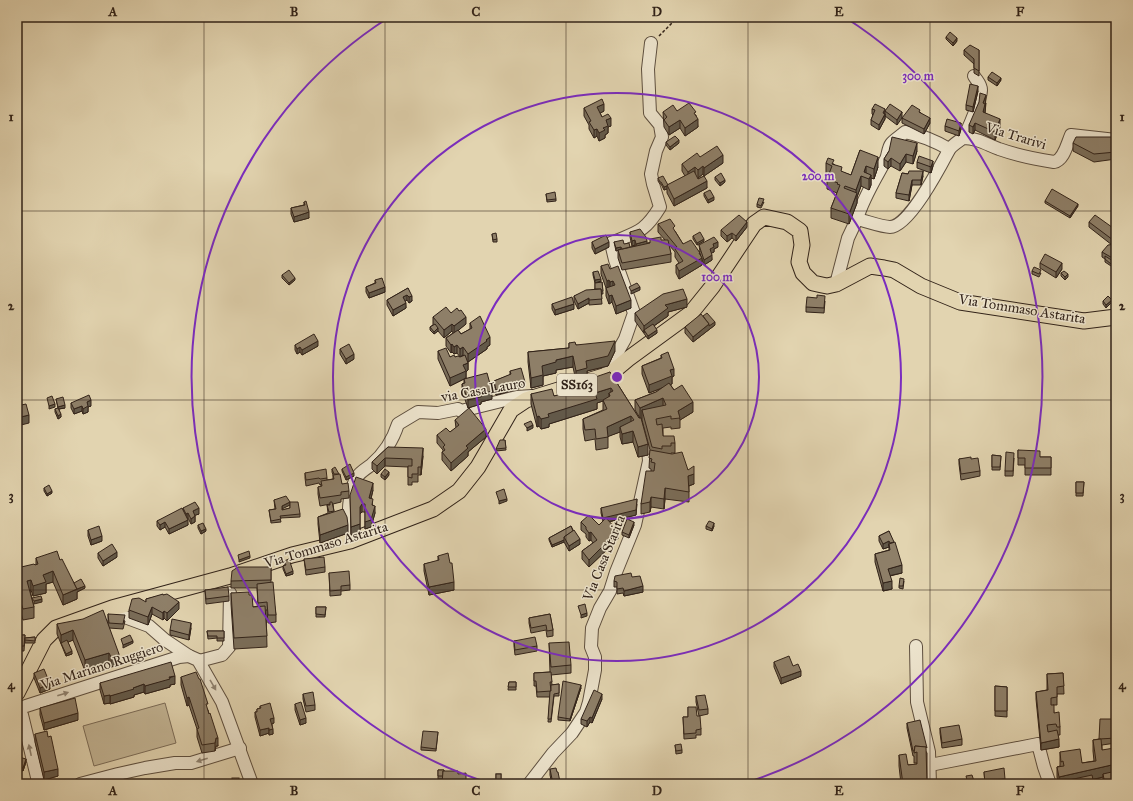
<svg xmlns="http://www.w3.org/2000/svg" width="1133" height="801" viewBox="0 0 1133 801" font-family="'IM FELL Great Primer',serif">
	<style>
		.green { fill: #c4b696; stroke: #7b6c58 }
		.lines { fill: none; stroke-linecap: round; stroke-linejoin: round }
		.minor-casing { stroke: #5e4f3f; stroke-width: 14 }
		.major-casing { stroke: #322319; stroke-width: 17 }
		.path { stroke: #322319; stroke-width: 1.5; stroke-dasharray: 3 2; stroke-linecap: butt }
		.minor { stroke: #ece3cc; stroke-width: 12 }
		.major { stroke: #e2d4b0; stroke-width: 15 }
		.wall { fill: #7a6d59; stroke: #322319; fill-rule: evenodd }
		.shaded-wall { fill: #635949; stroke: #322319 }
		.building { fill: #8e7f68; stroke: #322319 }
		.oneway { fill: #8f8372 }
		.grid { fill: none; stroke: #322319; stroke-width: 1; stroke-opacity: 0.55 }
		.ring { fill: none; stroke: #7b2cbf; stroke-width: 2 }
		.labels { text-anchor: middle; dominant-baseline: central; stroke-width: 3; stroke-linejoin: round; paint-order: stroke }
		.shield { fill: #ece3cc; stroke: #6a5d4f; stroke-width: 1 }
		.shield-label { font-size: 13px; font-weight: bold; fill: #322319 }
		.street-label { font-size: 14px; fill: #322319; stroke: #ece3cc }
		.centre { fill: #7b2cbf; stroke: #ece3cc; stroke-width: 2 }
		.ring-label { font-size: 12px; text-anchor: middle; font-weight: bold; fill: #7b2cbf; stroke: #ece3cc; stroke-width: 3; stroke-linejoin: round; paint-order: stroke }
		.neatline { fill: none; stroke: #322319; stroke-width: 1.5 }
		.grid-label { font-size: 13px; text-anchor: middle; font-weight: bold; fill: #322319 }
	</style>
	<rect width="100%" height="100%" fill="#e2d4b0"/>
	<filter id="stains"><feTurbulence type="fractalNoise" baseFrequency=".005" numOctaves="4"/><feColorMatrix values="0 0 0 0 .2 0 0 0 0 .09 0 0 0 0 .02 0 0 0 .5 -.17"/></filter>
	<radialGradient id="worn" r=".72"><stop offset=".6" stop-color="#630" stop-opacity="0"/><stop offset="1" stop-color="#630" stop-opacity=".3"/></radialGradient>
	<polygon class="green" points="165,703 176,743 94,766 83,726"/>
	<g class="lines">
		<defs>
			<g id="minor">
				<path d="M963 138C968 131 981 99 981 90 981 84 977 81 974 76"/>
				<path d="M857 219C863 198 876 178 886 159 888 155 888 148 891 144 894 140 901 136 905 132 921 135 935 141 949 149"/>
				<path d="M836 284 848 238 857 219C866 221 882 227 890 227 909 227 941 165 949 150 951 146 959 141 963 138 977 138 986 144 999 149 1016 155 1035 159 1054 162 1064 160 1067 144 1071 135L1116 140"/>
				<path d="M610 374 608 366 616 355 625 339 634 313 615 260 611 243C637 232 644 233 660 207L653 184 651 174 656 151 662 137 660 125 650 113 648 69 651 43"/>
				<path d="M350 541C349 520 346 496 357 477 360 472 367 468 371 465 385 453 393 440 398 424L418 412 438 413 458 409 461 411 517 397 532 396"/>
				<polyline points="110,615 122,616 149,626 165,640 189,656 198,660 222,702 252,784"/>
				<polyline points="916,646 917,702 929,752 930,784"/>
				<polyline points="199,661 222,655 229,647 230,593"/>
				<polyline points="26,706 179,657 189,656"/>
				<polyline points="22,715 37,777 40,784"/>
				<polyline points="930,765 1038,744 1044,767 1050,784"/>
				<polyline points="80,784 118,774 145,768 175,763 191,763 240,748"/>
				<polyline points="529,784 553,753 572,733 586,712 589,702 595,670 595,657 591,647 592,628 600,608 610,591 616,572 635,525 649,461 648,449 645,436"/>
				<polyline points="1080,784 1116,776"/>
			</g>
			<polyline id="major" points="17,693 44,640 56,628 112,608 230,576 292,555 350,541 433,509 459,491 478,467 511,410 526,400 610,374 628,359 691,313 712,287 754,224 764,217 787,222 800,231 802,245 799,262 803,273 813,283 822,285 827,286 836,284 870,266 884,268 894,270 921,286 960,302 1084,321 1116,317"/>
		</defs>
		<use href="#minor" class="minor-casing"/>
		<use href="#major" class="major-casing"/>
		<polyline class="path" points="659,36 678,17"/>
		<use href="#minor" class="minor"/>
		<use href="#major" class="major"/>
	</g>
	<g class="wall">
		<polygon points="946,37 957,41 953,46 946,39"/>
		<polygon points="964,50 979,50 979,76 974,73 974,64 964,55"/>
		<polygon points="988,77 1001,80 997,86 988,80"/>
		<polygon points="978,91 973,112 966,110 966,105"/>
		<polygon points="986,103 985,113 1000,127 995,140 975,130 973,134 969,132 969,125"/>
		<polygon points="584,108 604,111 600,113 602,117 611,126 608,127 608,133 605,135 605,138 599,141 597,136 594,138 589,129 589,125 584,116"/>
		<polygon points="872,109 885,109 885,119 879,130 871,125 871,120 873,115 872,114"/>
		<polygon points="677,111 696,115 698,127 685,136 680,128 669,135 664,127 663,112"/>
		<polygon points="885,111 902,112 897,125 885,116"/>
		<polygon points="920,112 930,123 924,134 902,123 902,118"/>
		<polygon points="945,126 961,129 959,136 945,131"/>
		<polygon points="1116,137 1116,159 1094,162 1073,151 1073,143"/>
		<polygon points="666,142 679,143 670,150 666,145"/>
		<polygon points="860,150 878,167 874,179 871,178 871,185 869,190 861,186 857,197 857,203 849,224 831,218 831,208 837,193 827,189 827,179 829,175 826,174 826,163 834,164 842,172 851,175"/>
		<polygon points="889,151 917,151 913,164 906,162 900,171 891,166 888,169 884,166 884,159"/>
		<path d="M700 157 723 163 704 176 707 188 674 206 667 193V189L664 190 661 184H660L658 181V178L668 185 685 176 682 171V164ZM703 174 704 176 698 179V178Z"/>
		<polygon points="917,162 933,166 931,173 917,168"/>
		<polygon points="902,173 923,176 921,185 912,185 909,201 896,198 896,193"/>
		<polygon points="715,177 725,182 720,186 715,180"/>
		<polygon points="704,193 714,200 708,203 704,196"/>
		<polygon points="546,194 556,199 556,201 547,202"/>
		<polygon points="1045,201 1078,206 1070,218 1045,203"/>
		<polygon points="304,202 309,218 294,222 291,214 291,208 304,205"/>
		<polygon points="764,202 761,208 757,207 757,204"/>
		<polygon points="1089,222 1116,230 1116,265 1113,263 1111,266 1105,262 1105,259 1102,257 1102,252 1112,245 1089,227"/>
		<polygon points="658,224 675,231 683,244 700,252 699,245 718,247 714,249 714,252 711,253 712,260 704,265 700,254 702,265 679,279 676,273 676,265 679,263 675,257 675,252 669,245 671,254 671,262 622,270 618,258 618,250 616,251 614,242 624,244 630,247 635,246 635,245 632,246 630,237 630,232 647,243 665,240 658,232"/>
		<polygon points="747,227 736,241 732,238 727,242 721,236 721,230"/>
		<polygon points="492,234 497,239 497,242 493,242"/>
		<polygon points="693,236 704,241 697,245 693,239"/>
		<polygon points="592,242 609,247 595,254 592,248"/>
		<polygon points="1040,263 1062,269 1056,278 1040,268"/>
		<polygon points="601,266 610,269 631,308 616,314 612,302 609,304 606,296 606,288 601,274"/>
		<polygon points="1032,271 1041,273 1039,277 1032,274"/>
		<polygon points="593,272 601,281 597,283 602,282 603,294 601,294 602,304 589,305 589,303 578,309 574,301 574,296 595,289 595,283 593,275"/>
		<polygon points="1061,273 1068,277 1065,280 1061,276"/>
		<polygon points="282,275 295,280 289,285 282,278"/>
		<polygon points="375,280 385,292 369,298 366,292 366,287 375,283"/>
		<polygon points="408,288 412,301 409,303 407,300 405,301 406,308 393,316 387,305 387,300"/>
		<polygon points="825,301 824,313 806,312 806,307"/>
		<polygon points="1103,301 1112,302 1106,308 1103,304"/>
		<polygon points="552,304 574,309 555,315 552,309"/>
		<polygon points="687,307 668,312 668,316 654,326 657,333 648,339 635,321 635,313"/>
		<polygon points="451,313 466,324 458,330 461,334 470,329 470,323 490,345 487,347 487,349 468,362 468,370 466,372 466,378 492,399 481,402 481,404 468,408 462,391 462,384 464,383 464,379 450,386 438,359 438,351 450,357 460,357 464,356 463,355 460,357 457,353 454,354 452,352 451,353 446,346 446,338 453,333 452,331 444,338 438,331 434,334 430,330 430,327 433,325 433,317"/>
		<polygon points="703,316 715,325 693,342 685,333 685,327"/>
		<polygon points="569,343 576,345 615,351 608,366 587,371 587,379 576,381 573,367 556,370 556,373 543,376 543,385 531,388 528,362 528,352 569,348"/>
		<polygon points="295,345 318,346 302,355 300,352 297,354 295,350"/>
		<polygon points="340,349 354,359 346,364 340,354"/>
		<polygon points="661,355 674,376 672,377 672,384 670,384 674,390 693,412 680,420 680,428 671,429 671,427 663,428 663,436 675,443 675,453 671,453 671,454 688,470 694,484 689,486 689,502 665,499 664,509 651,507 650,512 641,514 641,504 651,471 651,469 649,468 650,450 642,420 642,418 641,418 648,455 638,457 633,442 622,444 620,437 620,432 608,436 608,448 596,450 595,439 585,441 583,429 583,419 603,410 603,401 597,403 597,409 549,424 549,427 541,429 539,426 537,427 531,404 531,394 554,396 578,390 610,372 639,418 640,418 635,410 635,400 656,392 662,388 649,393 642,374 642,366 661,358"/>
		<polygon points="510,371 525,387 496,395 494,386 494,381 510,375"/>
		<polygon points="56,399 65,408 59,409 61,417 58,419 55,412 55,409 58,408"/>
		<polygon points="71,403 91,406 88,407 88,412 83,414 82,411 74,414 71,408"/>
		<polygon points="455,420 486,437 468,452 468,456 451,471 442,460 442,452 443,452 443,450 437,443 437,435 450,432 456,428"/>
		<polygon points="505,440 506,450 496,451 496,449"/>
		<polygon points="388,447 423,456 421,475 418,475 418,482 412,482 412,485 408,485 408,467 385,466 377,474 372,469 372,462"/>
		<polygon points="1018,450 1040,457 1051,457 1051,475 1025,475 1025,465 1018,465"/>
		<polygon points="992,455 1001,456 1000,470 992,470"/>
		<polygon points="1014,458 1013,476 1005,476 1005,471"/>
		<polygon points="959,459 971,459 980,471 980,476 961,480 959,464"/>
		<polygon points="332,469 342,484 349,491 349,498 341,499 341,502 333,504 334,512 348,533 320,543 318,524 318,517 328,513 327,505 330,505 330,504 320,506 318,494 318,487 321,486 321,484 320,485 319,483 306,486 305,478 305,473 327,478 327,480 333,479 333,475 332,472"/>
		<polygon points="342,469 354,476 346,480 342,471"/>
		<polygon points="381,474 389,475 385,480 381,477"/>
		<polygon points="1076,482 1084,482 1083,496 1076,496"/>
		<polygon points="44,488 52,493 47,496 44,491"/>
		<polygon points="373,490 371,499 375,513 371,527 365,529 365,512 362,512 360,514 360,532 351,535 350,495"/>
		<path d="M274 500 290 502 300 514V517L280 518 281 522 271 523 269 510 275 509ZM290 505V508L282 510V508Z"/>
		<polygon points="637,504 636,515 609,522 618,539 589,567 582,559 582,551 593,543 591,540 589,541 586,537 586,534 581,530 581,522 599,525 603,521 601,513 601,508"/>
		<polygon points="183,508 199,514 195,515 195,522 191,524 188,518 187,519 188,525 169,534 165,527 160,530 157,526 157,521 183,511"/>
		<polygon points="198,525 206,531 201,534 198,528"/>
		<polygon points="634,525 629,538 622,535 622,532"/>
		<polygon points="571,526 580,544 569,551 564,542 552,547 549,540 549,538"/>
		<polygon points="706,526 714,526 712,531 706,529"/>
		<polygon points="88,530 102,541 91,545 88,536"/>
		<polygon points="889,531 902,573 890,576 892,589 883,591 875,562 875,554 889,550 889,547 883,549 879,541 879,536"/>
		<polygon points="98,553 117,557 103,566 98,558"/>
		<polygon points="438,556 454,590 429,595 424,571 424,564 438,561"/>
		<polygon points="36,558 60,560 74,583 85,588 77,592 77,599 63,605 53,582 46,584 46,593 33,596 31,590 30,590 34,607 34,618 23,620 17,600 17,568 36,565"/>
		<polygon points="304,559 325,567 325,572 306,575"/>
		<polygon points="284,561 293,574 286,576 283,569 283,566 285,565"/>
		<polygon points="271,567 271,583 276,615 276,622 268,623 267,610 266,610 267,647 234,649 231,604 231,593 249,595 253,607 258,606 257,588 231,588 231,581"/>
		<polygon points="329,573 350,585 350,590 341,591 341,595 330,596"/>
		<polygon points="632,577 643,592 624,596 623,593 617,594 617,587 614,587 614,581"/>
		<polygon points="904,581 903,589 899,588 899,586"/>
		<polygon points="205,590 229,596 229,601 206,604"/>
		<polygon points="163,595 179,609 167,621 164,618 163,620 152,614 148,625 129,618 129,610 146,602 146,599"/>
		<polygon points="316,607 326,607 325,617 316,617"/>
		<polygon points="108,614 125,621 123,629 109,628 119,665 111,667 109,663 85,671 73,640 68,642 72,654 66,656 57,634 57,624 108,625"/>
		<polygon points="550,614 553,630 553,636 547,637 546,630 531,633 529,623 529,618"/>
		<polygon points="191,628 189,640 170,635 170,630"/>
		<polygon points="207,631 224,631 224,641 217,641 217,638 208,639"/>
		<polygon points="17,635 25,635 24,651 17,651"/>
		<polygon points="35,637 35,643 25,643 25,638"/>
		<polygon points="514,641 537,646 537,651 515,655 514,646"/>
		<polygon points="549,643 571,665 571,673 551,675 552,685 559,684 559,696 554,696 551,722 548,722 550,697 537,697 536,686 534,686 534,673 550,672"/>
		<polygon points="774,662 801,676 781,684 774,667"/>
		<polygon points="34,673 50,689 40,693 34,678"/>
		<polygon points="1063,673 1064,694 1057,694 1057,705 1053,705 1054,713 1060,727 1060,735 1058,735 1059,747 1041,750 1036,699 1036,692 1047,690 1047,674"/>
		<polygon points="181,677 208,710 218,746 216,746 215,751 202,753 197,737 197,729 189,705 187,706 181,685"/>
		<polygon points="509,682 516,682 516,690 508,690"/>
		<polygon points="100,683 175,684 170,685 170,687 145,694 144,692 134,695 134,697 110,704 110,703 104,704 100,690"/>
		<polygon points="995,686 1007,687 1007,717 995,716"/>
		<polygon points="581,688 570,721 558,720 558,717"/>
		<polygon points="303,694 315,705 315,710 306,712 303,699"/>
		<polygon points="696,696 708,709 708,714 699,716 696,702"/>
		<polygon points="602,699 592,723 590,722 587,727 581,724 581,719"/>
		<polygon points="295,704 306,723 300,725 295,710"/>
		<polygon points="260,706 274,723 272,724 273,734 269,735 269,733 260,736 255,717 255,712 257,712 257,709 260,708"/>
		<polygon points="688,707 697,716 701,729 701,735 696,735 696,738 684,739 683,717 688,717"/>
		<polygon points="40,708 78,720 44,730 40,715"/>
		<polygon points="1116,719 1116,743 1102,745 1102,750 1116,784 1103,784 1103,777 1093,780 1058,782 1057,777 1057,767 1060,766 1060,752 1082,763 1094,761 1093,751 1093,740 1099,739"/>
		<polygon points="907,723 927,753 927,784 901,784 899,766 899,755 908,765 917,764 917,763 914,763 914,756 913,756 907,728"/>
		<polygon points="940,728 962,739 962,745 942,748 940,733"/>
		<polygon points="438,732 436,751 421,750 421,747"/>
		<polygon points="35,734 58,776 44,780 35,742"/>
		<polygon points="675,745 682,750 682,753 676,754"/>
		<polygon points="26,762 23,771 17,769 17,763"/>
		<polygon points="550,769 560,784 552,784 550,775"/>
		<polygon points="438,770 444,770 443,779 438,779"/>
		<polygon points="984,772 1005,779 1005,784 985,784"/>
		<rect x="496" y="774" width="5" height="10"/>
	</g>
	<g class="shaded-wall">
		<polygon points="957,38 957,41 953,46 953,43"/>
		<polygon points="1001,78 1001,80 997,86 997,83"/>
		<polygon points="978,86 978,91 973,112 973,107"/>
		<polygon points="986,95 985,112 983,119 983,103"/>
		<polygon points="604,104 604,111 597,115 597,107"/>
		<polygon points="902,112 902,118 897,125 897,120"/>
		<polygon points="885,114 885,119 879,130 879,125"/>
		<polygon points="611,118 611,126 608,127 608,133 605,135 605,138 599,141 599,133 603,128 606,120"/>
		<polygon points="930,118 930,123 924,134 924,129"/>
		<polygon points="698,119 698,127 685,136 685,128"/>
		<polygon points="1000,119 1000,127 995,140 995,132"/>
		<polygon points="680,120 680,128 669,135 669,127"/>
		<polygon points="961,123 961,129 959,136 959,131"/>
		<polygon points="975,123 975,130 973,134 973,127"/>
		<polygon points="597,129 597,136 594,138 594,130"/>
		<polygon points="679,140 679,143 670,150 670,147"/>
		<polygon points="917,143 917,151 913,164 913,156"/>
		<polygon points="906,154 906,162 900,171 900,164"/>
		<polygon points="723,155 723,163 704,176 704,168"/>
		<polygon points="878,157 878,167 874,179 874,169"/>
		<polygon points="891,158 891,166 888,169 888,162"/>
		<polygon points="933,161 933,166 931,173 931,167"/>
		<polygon points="703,166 703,174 698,178 698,170"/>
		<polygon points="866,166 866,176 864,172"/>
		<polygon points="695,167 695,174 688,179 688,172"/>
		<polygon points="923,171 923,176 921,185 921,180"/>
		<polygon points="871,175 871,185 869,190 869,179"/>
		<polygon points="861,176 861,186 857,197 857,203 849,224 849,214 856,196 856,190"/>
		<polygon points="725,180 725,182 720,186 720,183"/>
		<polygon points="912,180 912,185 909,201 909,195"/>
		<polygon points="707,181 707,188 674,206 674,199"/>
		<polygon points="667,186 667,189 664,190 664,187"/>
		<polygon points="714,197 714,200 708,203 708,200"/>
		<polygon points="1078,204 1078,206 1070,218 1070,216"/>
		<polygon points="309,212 309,218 294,222 294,217"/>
		<polygon points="747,222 747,227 736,241 736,236"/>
		<polygon points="732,233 732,238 727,242 727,236"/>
		<polygon points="1114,238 1114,243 1113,246 1113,240"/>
		<polygon points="704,239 704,241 697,245 697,243"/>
		<polygon points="635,240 635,245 632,246 632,241"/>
		<polygon points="647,241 647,247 636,250 636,244"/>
		<polygon points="609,242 609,247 595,254 595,249"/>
		<polygon points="718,242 718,247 714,249 714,252 710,254 710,249 713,244"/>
		<polygon points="621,247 621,249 616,251 616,248"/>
		<polygon points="699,253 700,253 700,258 702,258 702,265 679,279 679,271"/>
		<polygon points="712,255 712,260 704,265 704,260"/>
		<polygon points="1062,263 1062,269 1056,278 1056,272"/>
		<polygon points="1068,274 1068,277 1065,280 1065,277"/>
		<polygon points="295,278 295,280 289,285 289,283"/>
		<polygon points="601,279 601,281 595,283 595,280"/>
		<polygon points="609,280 609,288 607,289 607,281"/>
		<polygon points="613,281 613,288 610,290 610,282"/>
		<polygon points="385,287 385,292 369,298 369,293"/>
		<polygon points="640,287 640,290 631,294 631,291"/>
		<polygon points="407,295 407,300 403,303 403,297"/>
		<polygon points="612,295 612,302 609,304 609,296"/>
		<polygon points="412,296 412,301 409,303 409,297"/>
		<polygon points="589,298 589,303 578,309 578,304"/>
		<polygon points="687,299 687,307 668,312 668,316 645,332 644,330 644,333 644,326 665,305"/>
		<polygon points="631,300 631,308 616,314 616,306"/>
		<polygon points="1112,300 1112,302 1106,308 1106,305"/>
		<polygon points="406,303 406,308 393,316 393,310"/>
		<polygon points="574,304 574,309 555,315 555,310"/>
		<polygon points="466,317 466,324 454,334 454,326"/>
		<polygon points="715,322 715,325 693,342 693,337 709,324"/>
		<polygon points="452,324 452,331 444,338 444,330"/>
		<polygon points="438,328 438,331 434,334 434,332"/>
		<polygon points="657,330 657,333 648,339 648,336"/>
		<polygon points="490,337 490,345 487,347 487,349 468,362 468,354"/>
		<polygon points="318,341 318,346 302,355 302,350"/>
		<polygon points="615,341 615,351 608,366 587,371 587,379 576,381 576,371 586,361"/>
		<polygon points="452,344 452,352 451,353 451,345"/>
		<polygon points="457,345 457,353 454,354 454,347"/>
		<polygon points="300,347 300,352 297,354 297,349"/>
		<polygon points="463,347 463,355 460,357 460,349"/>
		<polygon points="354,354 354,359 346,364 346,359"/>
		<polygon points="573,356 573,367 556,370 556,373 543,376 543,385 531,388 531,378 542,366 556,360"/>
		<polygon points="468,363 468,370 466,372 466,378 450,386 450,378 463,365"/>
		<polygon points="674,369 674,376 672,377 672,384 649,393 649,385 670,370"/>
		<polygon points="525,382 525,387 496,395 496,390"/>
		<polygon points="611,388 611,398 609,393 609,399 597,403 597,409 549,424 549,427 541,429 541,419 548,414 595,393"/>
		<polygon points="492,391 492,399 481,402 481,404 468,408 468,400 481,394"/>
		<polygon points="663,398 663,408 642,410 642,418 640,419 640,408"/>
		<polygon points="91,400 91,406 88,407 88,412 83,414 83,409 87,402"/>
		<polygon points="693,402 693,412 680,420 678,411"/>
		<polygon points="55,404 55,407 49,409 49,406"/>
		<polygon points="65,405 65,408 58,409 58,407"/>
		<polygon points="82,406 82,411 74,414 74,409"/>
		<polygon points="61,414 61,417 58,419 58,416"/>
		<polygon points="29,415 29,423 17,426 17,418"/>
		<polygon points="539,416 539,426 537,427 537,417"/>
		<polygon points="631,416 631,427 620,427 620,432 607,437 607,427"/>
		<polygon points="533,425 533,428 527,431 527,428"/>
		<polygon points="486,429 486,437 468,452 468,456 451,471 451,463 466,446"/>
		<polygon points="633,431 633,442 622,444 622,434"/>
		<polygon points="648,444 648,455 638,457 638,447"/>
		<polygon points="423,448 423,456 421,475 421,467"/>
		<polygon points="385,458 385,466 377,474 377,466"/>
		<polygon points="389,472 389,475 385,480 385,477"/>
		<polygon points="354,473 354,476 346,480 346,477"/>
		<polygon points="694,474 694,484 688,486 688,476"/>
		<polygon points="373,483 373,490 369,506 369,498"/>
		<polygon points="665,488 665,499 664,509 664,499"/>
		<polygon points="52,491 52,493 47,496 47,494"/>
		<polygon points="651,497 651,507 650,512 650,502"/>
		<polygon points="507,499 507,501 499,504 499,501"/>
		<polygon points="637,499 636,515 603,523 603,518"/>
		<polygon points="290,502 290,505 282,509 282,506"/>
		<polygon points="362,504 362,512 360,514 360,507"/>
		<polygon points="375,506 375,513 371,527 365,529 365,522"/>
		<polygon points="199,508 199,514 193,516 193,511"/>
		<polygon points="188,513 188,518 186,519 186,514"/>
		<polygon points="195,516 195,522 191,524 191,519"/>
		<polygon points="188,520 188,525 169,534 169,529"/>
		<polygon points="165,522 165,527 160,530 160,525"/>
		<polygon points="634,522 634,525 629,538 629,535"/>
		<polygon points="714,523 714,526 712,531 712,529"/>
		<polygon points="360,524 360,532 351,535 351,527"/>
		<polygon points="348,525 348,533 320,543 320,535"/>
		<polygon points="206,529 206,531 201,534 201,531"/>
		<polygon points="618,531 618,539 589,567 589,560"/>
		<polygon points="591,532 591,540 589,541 589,533"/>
		<polygon points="102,536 102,541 91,545 91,540"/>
		<polygon points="580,539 580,544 569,551 569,546"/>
		<polygon points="564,540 564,542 552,547 552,545"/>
		<polygon points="889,541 889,546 889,544 889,547 883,549 883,544"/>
		<polygon points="117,552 117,557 103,566 103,561"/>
		<polygon points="250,556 250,558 239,562 239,560"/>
		<polygon points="902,565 902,573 888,576 888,569"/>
		<polygon points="53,571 53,582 46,584 46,593 33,596 33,586 43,575"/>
		<polygon points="293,571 293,574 286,576 286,574"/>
		<polygon points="31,580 31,590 27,591 27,581"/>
		<polygon points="892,581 892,589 883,591 883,583"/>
		<polygon points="454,582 454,590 429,595 429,587"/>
		<polygon points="85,586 85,588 77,592 77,599 63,605 63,595"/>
		<polygon points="643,586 643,592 624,596 624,591"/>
		<polygon points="42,599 42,602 34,604 34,601"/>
		<polygon points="179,602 179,609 167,621 167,613"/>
		<polygon points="152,607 152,614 148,625 148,617"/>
		<polygon points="164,611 164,618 163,620 163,613"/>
		<polygon points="587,613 587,616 581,618 581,615"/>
		<polygon points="191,623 191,628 189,640 189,635"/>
		<polygon points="73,630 73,640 62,645 61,643 61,635"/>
		<polygon points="133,641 133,643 123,648 123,645"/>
		<polygon points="72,651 72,654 66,656 66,654"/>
		<polygon points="109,653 109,663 85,671 85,660"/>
		<polygon points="119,654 119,665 111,667 111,657"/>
		<polygon points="801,671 801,676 781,684 781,678"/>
		<polygon points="175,676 175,684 170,685 170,687 145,694 145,686"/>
		<polygon points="50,684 50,689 40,693 40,688"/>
		<polygon points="144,684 144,692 134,695 134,697 110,704 110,696 133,688"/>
		<polygon points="581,685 581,688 570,721 570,719"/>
		<polygon points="602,694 602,699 592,723 592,718"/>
		<polygon points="110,695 110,703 104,704 104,696"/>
		<polygon points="189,697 189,705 187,706 187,698"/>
		<polygon points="78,713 78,720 44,730 44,723"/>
		<polygon points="590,717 590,722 587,727 587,721"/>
		<polygon points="274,718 274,723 270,724 270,719"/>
		<polygon points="306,718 306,723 300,725 300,720"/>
		<polygon points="269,728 269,733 260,736 260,730"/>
		<polygon points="273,729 273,734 269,735 269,730"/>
		<polygon points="216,738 218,738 218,746 216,746 215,751 215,743"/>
		<polygon points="1059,739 1059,747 1041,750 1041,743"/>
		<polygon points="26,759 26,762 23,771 23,768"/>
		<polygon points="1116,764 1116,775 1103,774 1103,777 1074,784 1059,784 1059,777"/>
		<polygon points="58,769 58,776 44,780 44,772"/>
	</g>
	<g class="building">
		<polygon points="950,32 957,38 953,43 946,37"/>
		<polygon points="970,45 979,50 979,71 974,68 974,59 964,50"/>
		<polygon points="992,72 1001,78 997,83 988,77"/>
		<polygon points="970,84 978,86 973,107 966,105"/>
		<polygon points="980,93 986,95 983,103 985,104 983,112 1000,119 995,132 975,123 973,127 969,125 979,102"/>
		<polygon points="602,99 604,104 597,107 602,117 608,114 611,118 606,120 608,126 603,128 605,130 599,133 597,129 594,130 589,122 591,121 584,108"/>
		<polygon points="689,103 696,112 694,113 698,119 685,128 680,120 669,127 664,120 667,117 663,112 673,105 677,111"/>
		<polygon points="875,104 885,109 883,113 885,114 879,125 871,120 875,110 872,109"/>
		<polygon points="890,104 902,112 897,120 885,111"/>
		<polygon points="912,105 920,110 919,112 930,118 924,129 902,118"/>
		<polygon points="947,119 961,123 959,131 945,126"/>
		<polygon points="675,136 679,140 670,147 666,142"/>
		<polygon points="892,137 917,143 913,156 906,154 900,164 891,158 888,162 884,159 889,151"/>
		<polygon points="1076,137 1116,137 1116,152 1094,154 1073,143"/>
		<polygon points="717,146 723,155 704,168 703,166 698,170 695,167 688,172 682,164 697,153 700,157"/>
		<polygon points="860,150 878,157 874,169 866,166 864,172 871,175 869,179 861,176 856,190 845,186 844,188 857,193 849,214 831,208 840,185 837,184 838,183 827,179 832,166 826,163 828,158 834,160 832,164 842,167 841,171 851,175"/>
		<polygon points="919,156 933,161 931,167 917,162"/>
		<polygon points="694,171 698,179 704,176 707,181 674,199 667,185"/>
		<polygon points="909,171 923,171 921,180 912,180 909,195 896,193 902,173 908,174"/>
		<polygon points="721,173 725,180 720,183 715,177"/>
		<polygon points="663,176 668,185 667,185 667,186 664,187 661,182 660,182 658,178"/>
		<polygon points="1052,189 1078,204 1070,216 1045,201"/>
		<polygon points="710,190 714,197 708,200 704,193"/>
		<polygon points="555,192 556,199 547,200 546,194"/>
		<polygon points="759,198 764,199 761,206 757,204"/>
		<polygon points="306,201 309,212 294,217 291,208 305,205 304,202"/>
		<polygon points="739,215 747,222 736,236 732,233 727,236 721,230"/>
		<polygon points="1095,215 1116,230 1116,239 1114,238 1113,240 1089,222"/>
		<polygon points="670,219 675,226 673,228 683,244 691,240 700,253 699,253 702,258 679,271 676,265 683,261 675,249 677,247 658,224"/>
		<polygon points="640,229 646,237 647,241 636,244 635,240 632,241 630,232"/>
		<polygon points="700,232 704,239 697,243 693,236"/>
		<polygon points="496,233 497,239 493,240 492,234"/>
		<polygon points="606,235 609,242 595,249 592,242"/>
		<polygon points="661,237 661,240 668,240 671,254 622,263 618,250 650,243 650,239"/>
		<polygon points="714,237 718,242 713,244 714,247 710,249 712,255 704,260 699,245"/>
		<polygon points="623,240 624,244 629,243 630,247 622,249 621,247 616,248 614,242"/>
		<polygon points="1116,244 1116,260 1102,252 1108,245"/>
		<polygon points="1045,254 1062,263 1056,272 1040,263"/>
		<polygon points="1105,256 1113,261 1111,264 1105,259"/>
		<polygon points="608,264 610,269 618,266 631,300 616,306 612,295 609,296 606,288 615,285 613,281 610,282 609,280 607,281 601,266"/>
		<polygon points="1034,267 1041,270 1039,274 1032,271"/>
		<polygon points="289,270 295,278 289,283 282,275"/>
		<polygon points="598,271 601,279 595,280 593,272"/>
		<polygon points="1064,271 1068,274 1065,277 1061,273"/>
		<polygon points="382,278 385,287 369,293 366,287 376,283 375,280"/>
		<polygon points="602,282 603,291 601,291 601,289 595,289 595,283"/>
		<polygon points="637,283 640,287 631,291 629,287"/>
		<polygon points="408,288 412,296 409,297 407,295 403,297 406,303 393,310 387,300"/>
		<polygon points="601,289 602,299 589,300 589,298 578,304 574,296 586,290"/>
		<polygon points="683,289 687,299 665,305 668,308 644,326 635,313 663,294"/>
		<polygon points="817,295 825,296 824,308 806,307 807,297 817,298"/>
		<polygon points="1108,296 1112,300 1106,305 1103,301"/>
		<polygon points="572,297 574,304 555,310 552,304"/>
		<polygon points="446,307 451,313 457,308 459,311 461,310 466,317 454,326 452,324 444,330 433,317"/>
		<polygon points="707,313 715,322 709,326 709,324 703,316"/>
		<polygon points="701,314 709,324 693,337 685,327"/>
		<polygon points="480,316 490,337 486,340 487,341 468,354 463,347 460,349 457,345 454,347 452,344 451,345 446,338 458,330 461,334 472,328 470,323"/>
		<polygon points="435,324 438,328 434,332 430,327"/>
		<polygon points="653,324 657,330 648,336 644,330"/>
		<polygon points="314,334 318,341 302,350 300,347 297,349 295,345"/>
		<polygon points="615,341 608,356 586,361 587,368 576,371 573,356 556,360 556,362 542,366 543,375 531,378 528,352 569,348 569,343 575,342 576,345"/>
		<polygon points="349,344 354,354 346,359 340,349"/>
		<polygon points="446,348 450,357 454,355 455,357 458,356 460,357 465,355 468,363 463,365 466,371 450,378 438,351"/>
		<polygon points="668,352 674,369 670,370 672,376 649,385 642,366 662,358 661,355"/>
		<polygon points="521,368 525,382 496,390 494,381 511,374 510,371"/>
		<polygon points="610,372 639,418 641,418 648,444 638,447 633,431 622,434 620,427 634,420 631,416 607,427 608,437 596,439 595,429 585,430 583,419 607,409 603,400 610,396 609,393 613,391 611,388 595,393 597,399 548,414 549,417 541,419 539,416 537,417 531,394 552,389 554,396 578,390 578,383"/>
		<polygon points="487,373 492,391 481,394 481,397 468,400 462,384 465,383 464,379"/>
		<polygon points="669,383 674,390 682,385 693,402 678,411 680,418 671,419 671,416 656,419 657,425 662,424 663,436 674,436 675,443 671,443 671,446 662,446 662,449 652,447 642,410 666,405 663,398 640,408 635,400 656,392"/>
		<polygon points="89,395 91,400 87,402 88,406 83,409 82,406 74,409 71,403"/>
		<polygon points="52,396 55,404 49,406 47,398"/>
		<polygon points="63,397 65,405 58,407 56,399"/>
		<polygon points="26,404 29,415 17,418 17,406"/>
		<polygon points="58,408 61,414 58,416 55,409"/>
		<polygon points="469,408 486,429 466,446 468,448 451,463 442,452 445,450 443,447 445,445 437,435 446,428 450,432 459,425 455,420"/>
		<polygon points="531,421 533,425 527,428 524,424"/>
		<polygon points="500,440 505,440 506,448 496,449"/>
		<polygon points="388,447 423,448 421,467 418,467 418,474 412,474 412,478 408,477 408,466 412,466 412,459 385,458 377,466 372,462"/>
		<polygon points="650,450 672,454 682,452 688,470 694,466 694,474 688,476 689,492 665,488 664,499 651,497 650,502 641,504 646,471 654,471 655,463 651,462 652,459 649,458"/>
		<polygon points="1018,450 1040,451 1040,457 1051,457 1051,468 1025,468 1025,458 1018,458"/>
		<polygon points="1006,452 1014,453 1013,471 1005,471"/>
		<polygon points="992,455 1001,456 1000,467 992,467"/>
		<polygon points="971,457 971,459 978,458 980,471 961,474 959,459"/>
		<polygon points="350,464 354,473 346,477 342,469"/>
		<polygon points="335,467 339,474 334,474 332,469"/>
		<polygon points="326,469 327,478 320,479 319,478 306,480 305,473"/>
		<polygon points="385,469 389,472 385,477 381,474"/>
		<polygon points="340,474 342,484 348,483 349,491 341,492 341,495 320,498 318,487 322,486 321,481 334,479 333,475"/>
		<polygon points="356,477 373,483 369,498 373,499 372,505 375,506 371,520 365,522 365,504 362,504 360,507 360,524 351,527 350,495"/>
		<polygon points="1076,482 1084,482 1083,493 1076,493"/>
		<polygon points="49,485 52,491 47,494 44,488"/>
		<polygon points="504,489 507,499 499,501 496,492"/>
		<polygon points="286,496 290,502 282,506 282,510 290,508 290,502 298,502 300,514 280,516 281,519 271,521 269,510 276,509 274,500"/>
		<polygon points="637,499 636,510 603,518 601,508"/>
		<polygon points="195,502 199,508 193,511 195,516 191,519 188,513 186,514 183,508"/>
		<polygon points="330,502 332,502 334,511 329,512 327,505 330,505"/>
		<polygon points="182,508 188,520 169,529 165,522 160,525 157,521"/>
		<polygon points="343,509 347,517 348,525 320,535 318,517"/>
		<polygon points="589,515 599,525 606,518 618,531 589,560 582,551 597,540 591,532 589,533 586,529 586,527 581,522"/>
		<polygon points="627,519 634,522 629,535 622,532"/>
		<polygon points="709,521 714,523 712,529 706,526"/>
		<polygon points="203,523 206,529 201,531 198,525"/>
		<polygon points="99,526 102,536 91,540 88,530"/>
		<polygon points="571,526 573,531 564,537 564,540 552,545 549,538"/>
		<polygon points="574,530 580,539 569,546 564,537"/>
		<polygon points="889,531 894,542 890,543 889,541 883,544 879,536"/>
		<polygon points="895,542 902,565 888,569 892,581 883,583 875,554 890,550 889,544"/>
		<polygon points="112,544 117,552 103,561 98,553"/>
		<polygon points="57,551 60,560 62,559 77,589 63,595 53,571 43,575 46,582 33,586 31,580 27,581 34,607 23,609 17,590 17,568 34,564 35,565 38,564 36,558"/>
		<polygon points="249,551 250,556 239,560 238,555"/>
		<polygon points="448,553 450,563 452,563 454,582 429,587 424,564 439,560 438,556"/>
		<polygon points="324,557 325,567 306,570 304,559"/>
		<polygon points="289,559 293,571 286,574 283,566 286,565 284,561"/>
		<polygon points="238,567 271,567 271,580 231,581 232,571"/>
		<polygon points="349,571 350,585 341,586 341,590 330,591 329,573"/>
		<polygon points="631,573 632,577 640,576 643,586 624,591 623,588 617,589 617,582 614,581 615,576"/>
		<polygon points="900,578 904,579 903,586 899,586"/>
		<polygon points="81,579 85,586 77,589 74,583"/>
		<polygon points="273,582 276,615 268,615 267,602 258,603 257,584"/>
		<polygon points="228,587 229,596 206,599 205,590"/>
		<polygon points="249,592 249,595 252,595 253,607 265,606 267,636 234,638 231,593"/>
		<polygon points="163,594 163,595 167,594 179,602 167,613 164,611 163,613 152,607 148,617 129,610 132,599 139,598 146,602 146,599"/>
		<polygon points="41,596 42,599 34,601 32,598"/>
		<polygon points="585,604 587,613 581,615 578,606"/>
		<polygon points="316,607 326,607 325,615 316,614"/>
		<polygon points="103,610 119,654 111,657 109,653 85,660 73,630 61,635 57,624 83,619"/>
		<polygon points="108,614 125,615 123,624 109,623"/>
		<polygon points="550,614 553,630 547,631 546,625 531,628 529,618"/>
		<polygon points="172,619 191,623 189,635 170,630"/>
		<polygon points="207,631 224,631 224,638 217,638 217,636 208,636"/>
		<polygon points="17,635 25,635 24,646 17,646"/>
		<polygon points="130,635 133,641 123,645 121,639"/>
		<polygon points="35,637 35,641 25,640 25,638"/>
		<polygon points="535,637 537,646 515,650 514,641"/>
		<polygon points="67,640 72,651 66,654 61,643"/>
		<polygon points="569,642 571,665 551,667 549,643"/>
		<polygon points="789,656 793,666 798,664 801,671 781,678 774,662"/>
		<polygon points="171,662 175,676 169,677 170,679 145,686 144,684 133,688 134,689 110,696 110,695 104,696 100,683"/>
		<polygon points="44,669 50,684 40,688 34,673"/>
		<polygon points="196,672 199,679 200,679 208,704 206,704 209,714 210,713 218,738 216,738 215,743 202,745 197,729 199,728 189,697 187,698 181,677"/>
		<polygon points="551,672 552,682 550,682 551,691 537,692 536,681 534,681 534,673"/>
		<polygon points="1063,673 1064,686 1057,687 1057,697 1051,698 1051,705 1054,705 1054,713 1059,712 1060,727 1057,727 1056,724 1047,725 1048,732 1057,730 1059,739 1041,743 1036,692 1048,690 1047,674"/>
		<polygon points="563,681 581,685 570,719 558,717"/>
		<polygon points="509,682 516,682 516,687 508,687"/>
		<polygon points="559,684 559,693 554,694 551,719 548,719 550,691 551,691 551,685"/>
		<polygon points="995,686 1007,687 1007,711 995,711"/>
		<polygon points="594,690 602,694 592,718 590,717 587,721 581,719"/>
		<polygon points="313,692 315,705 306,706 303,694"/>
		<polygon points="705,695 708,709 699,710 696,696"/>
		<polygon points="75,698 78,713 44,723 40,708"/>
		<polygon points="301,702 306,718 300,720 295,704"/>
		<polygon points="270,703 274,718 270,719 273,729 269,730 269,728 260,730 255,712 257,712 257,709 261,708 260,706"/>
		<polygon points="688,707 696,707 697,716 700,716 701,729 696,730 696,733 684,734 683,717 688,717"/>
		<polygon points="1100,719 1116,719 1116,738 1099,739"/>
		<polygon points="920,720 927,748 926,747 915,746 914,751 913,751 907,723"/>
		<polygon points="959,725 962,739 942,743 940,728"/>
		<polygon points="47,731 48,737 51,736 58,769 44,772 35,734"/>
		<polygon points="423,731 438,732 436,749 421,747"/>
		<polygon points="1101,739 1102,750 1114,748 1115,755 1116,755 1116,764 1059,777 1057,767 1064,766 1063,761 1061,762 1060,752 1080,749 1082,763 1096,761 1093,740"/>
		<polygon points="681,744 682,750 676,751 675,745"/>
		<polygon points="915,746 926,747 927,784 903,784 899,755 906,754 908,765 917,764 917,752 914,753"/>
		<polygon points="1114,748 1116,748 1116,755 1115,755"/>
		<polygon points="19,757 26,759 23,768 17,766 17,763"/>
		<polygon points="556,768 557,772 558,772 560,782 553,784 550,769"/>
		<polygon points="1004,768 1005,779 993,780 993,784 985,784 984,772"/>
		<polygon points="438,770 444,770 444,771 443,771 443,776 438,776"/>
		<polygon points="443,771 458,771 458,774 466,773 466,784 442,784"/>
		<polygon points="1116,771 1116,784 1105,784 1103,774"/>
		<rect x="496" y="774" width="5" height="7"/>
		<polygon points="972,775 975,784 968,784 966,776"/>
		<polygon points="1092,775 1094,784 1051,784"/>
		<rect x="232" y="778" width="7" height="6"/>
		<polygon points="524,780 533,784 522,784"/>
	</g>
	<defs><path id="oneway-solid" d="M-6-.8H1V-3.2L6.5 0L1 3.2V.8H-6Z"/></defs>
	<g class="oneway">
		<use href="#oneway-solid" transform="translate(213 685) rotate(60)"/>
		<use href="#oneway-solid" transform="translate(63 694) rotate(-18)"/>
		<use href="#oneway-solid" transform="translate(30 750) rotate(-102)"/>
		<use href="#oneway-solid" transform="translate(202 760) rotate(163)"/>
	</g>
	<path class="grid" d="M204 17V784M385 17V784M566 17V784M748 17V784M930 17V784M17 211H1116M17 400H1116M17 590H1116"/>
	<g class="ring">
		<circle cx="617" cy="377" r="142"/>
		<circle cx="617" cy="377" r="284"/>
		<path d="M489 783A426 426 0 0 1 388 18M846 18A426 426 0 0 1 745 783"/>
	</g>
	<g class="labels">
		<rect class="shield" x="557" y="374" width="40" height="22" rx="3"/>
		<g class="shield-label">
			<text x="577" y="385">SS163</text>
		</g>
		<g class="street-label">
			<text transform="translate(1016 136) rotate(17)">Via Trarivi</text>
			<text transform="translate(1022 309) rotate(9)">Via Tommaso Astarita</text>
			<text transform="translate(483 390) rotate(-10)">via Casa Lauro</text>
			<text transform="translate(326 545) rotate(-17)">Via Tommaso Astarita</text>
			<text transform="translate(604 558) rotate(-68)">Via Casa Starita</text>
			<text transform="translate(102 666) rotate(-18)">Via Mariano Ruggiero</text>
		</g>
	</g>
	<circle cx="617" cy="377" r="6" class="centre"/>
	<g class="ring-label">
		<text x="918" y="80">300 m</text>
		<text x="818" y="180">200 m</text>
		<text x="717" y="281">100 m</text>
	</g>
	<rect width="1133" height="801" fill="none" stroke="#e2d4b0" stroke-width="44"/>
	<rect x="22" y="22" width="1089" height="757" class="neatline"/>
	<g class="grid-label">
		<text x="113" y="16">A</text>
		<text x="294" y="16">B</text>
		<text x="476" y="16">C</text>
		<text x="657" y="16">D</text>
		<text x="839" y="16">E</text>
		<text x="1020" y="16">F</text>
		<text x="11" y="121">1</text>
		<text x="1122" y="121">1</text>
		<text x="11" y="310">2</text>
		<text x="1122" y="310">2</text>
		<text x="11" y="500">3</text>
		<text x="1122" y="500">3</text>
		<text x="11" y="689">4</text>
		<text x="1122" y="689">4</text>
		<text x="113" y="795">A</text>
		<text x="294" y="795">B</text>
		<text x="476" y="795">C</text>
		<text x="657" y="795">D</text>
		<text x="839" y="795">E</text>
		<text x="1020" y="795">F</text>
	</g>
	<rect width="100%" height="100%" filter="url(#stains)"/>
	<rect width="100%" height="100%" fill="url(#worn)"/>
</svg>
